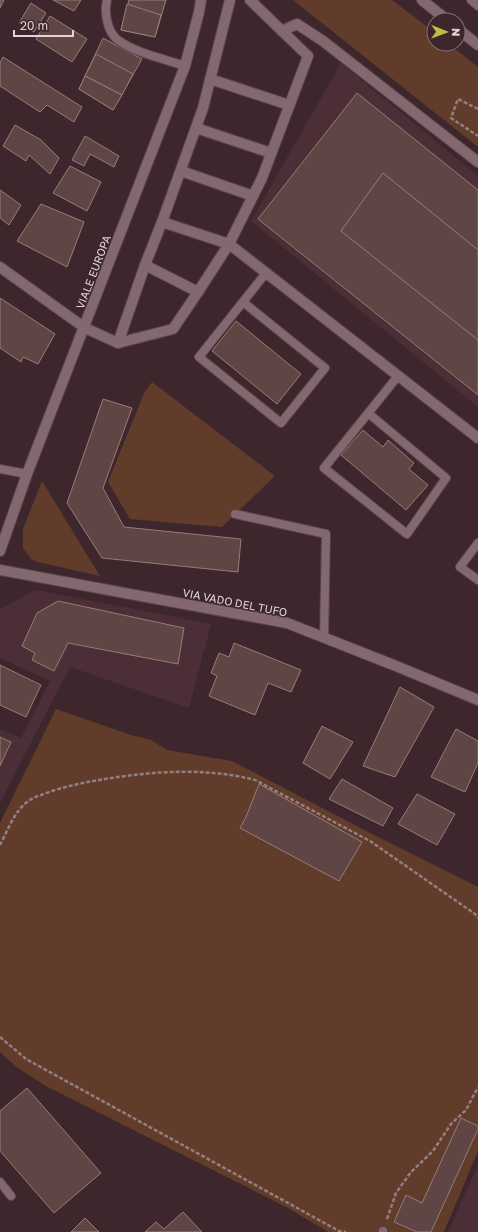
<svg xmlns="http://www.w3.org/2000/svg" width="478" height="1232" viewBox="0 0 478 1232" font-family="'Golos Text',sans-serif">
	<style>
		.built { fill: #4b2e36 }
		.green { fill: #613c2a }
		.building { fill: #5f4644; stroke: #987c79 }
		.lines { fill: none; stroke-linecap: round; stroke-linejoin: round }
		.service-casing { stroke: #58464b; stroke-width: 10 }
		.minor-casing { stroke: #58464b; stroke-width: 12 }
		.tertiary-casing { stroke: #58464b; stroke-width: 12 }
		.path { stroke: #917f83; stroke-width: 2.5; stroke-dasharray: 4 2; stroke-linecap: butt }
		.service { stroke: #83696f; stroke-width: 8 }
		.minor { stroke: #83696f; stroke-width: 10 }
		.tertiary { stroke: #83696f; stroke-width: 10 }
		.labels { text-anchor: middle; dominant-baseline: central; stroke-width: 3; stroke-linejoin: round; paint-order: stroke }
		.street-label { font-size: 11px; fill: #e2d3d6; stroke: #3d272d }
	</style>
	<rect width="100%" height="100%" fill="#3d272d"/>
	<g class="built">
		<polygon points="341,63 478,176 478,407 251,221"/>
		<polygon points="36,590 211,624 189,708 70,667 0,803 0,729 21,738 50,681 0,658 0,609"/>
		<polygon points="478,1165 478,1232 448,1232"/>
	</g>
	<g class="green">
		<polygon points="293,0 392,0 434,32 434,44 449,44 478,67 478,147"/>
		<polygon points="152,382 275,476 222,527 130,519 108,482 144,393"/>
		<polygon points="42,481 100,576 38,562 31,559 23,548 23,529"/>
		<polygon points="56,709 131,735 151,740 167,750 232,761 378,837 478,887 478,1151 444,1232 328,1232 288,1208 46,1086 15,1066 0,1052 0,823"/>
	</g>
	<g class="building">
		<polygon points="0,0 4,0 0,8"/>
		<polygon points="53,0 81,0 74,11"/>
		<polygon points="129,0 166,0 155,37 121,30"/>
		<polygon points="31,3 46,13 34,32 19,23"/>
		<polygon points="127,4 161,15 155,37 121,30"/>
		<polygon points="50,16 87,39 72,62 36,39"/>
		<polygon points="103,38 142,59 113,110 79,89"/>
		<polygon points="96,54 133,74 122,95 85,76"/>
		<polygon points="3,57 82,107 74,122 47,105 40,112 0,86 0,63"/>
		<polygon points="85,76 122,95 113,110 79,89"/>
		<polygon points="357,93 478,190 478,395 258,219"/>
		<polygon points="15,125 41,140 59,158 50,174 29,155 26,161 3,146"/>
		<polygon points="85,136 119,156 114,167 90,154 84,166 72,160"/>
		<polygon points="70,166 101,182 87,211 53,193"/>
		<polygon points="383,173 478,250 478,340 341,231"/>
		<polygon points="0,190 21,205 9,225 0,218"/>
		<polygon points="41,204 84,222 67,267 17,241"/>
		<polygon points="0,298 55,334 38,364 23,357 21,362 0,348"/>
		<polygon points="236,321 301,374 277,404 212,351"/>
		<polygon points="103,399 132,408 103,488 124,527 241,539 238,572 102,558 67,503"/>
		<polygon points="363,430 383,447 388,440 414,463 409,469 428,485 406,510 341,455"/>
		<polygon points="58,601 184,628 178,664 68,643 54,671 32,660 35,653 22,646 37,613"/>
		<polygon points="234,643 301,670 291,692 268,683 255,715 209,696 217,676 211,673 219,653 229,657"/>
		<polygon points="0,665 41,685 26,717 0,705"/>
		<polygon points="400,687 434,707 395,777 363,766"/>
		<polygon points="322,726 353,742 330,779 303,763"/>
		<polygon points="456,729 478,741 478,763 465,792 431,777"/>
		<polygon points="0,737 11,742 0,766"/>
		<polygon points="342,779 393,808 383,826 329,799"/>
		<polygon points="259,784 362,842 339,881 240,828 246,817"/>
		<polygon points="417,794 455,814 437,845 398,824"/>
		<polygon points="27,1088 101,1173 54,1213 0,1151 0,1111"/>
		<polygon points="461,1118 478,1126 478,1129 431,1232 417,1232 394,1222 406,1195 422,1203"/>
		<polygon points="183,1212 202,1232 145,1232 156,1222 164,1229"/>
		<polygon points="85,1218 99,1232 71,1232"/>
	</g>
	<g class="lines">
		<defs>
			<g id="service">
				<path d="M107 0C104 12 107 32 118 40 135 53 165 59 185 66"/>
				<polyline points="471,0 478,6"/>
				<polyline points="243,302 325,368 281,423 199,357 266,273"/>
				<polyline points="368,413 446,478 407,534 324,468 398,376"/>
				<polyline points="0,469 27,474"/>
				<polyline points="235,514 326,534 324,638"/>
				<polyline points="478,543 460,567 478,580"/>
				<polyline points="0,1182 11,1196"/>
				<polyline points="383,1231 383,1232"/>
			</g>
			<g id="minor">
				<polyline points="422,0 447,20"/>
				<polyline points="458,29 478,45"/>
				<polyline points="282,31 297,24 323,41 478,162"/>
				<polyline points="210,79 289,105"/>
				<polyline points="196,128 271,153"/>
				<polyline points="181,171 253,196"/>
				<polyline points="162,222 229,244 478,438"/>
				<polyline points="145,265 198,292 229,244 262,178 308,56 250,0"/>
				<polyline points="0,267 85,328 118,343 145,265 162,222 203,108 230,0"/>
				<polyline points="118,343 173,329 198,292"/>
				<polyline points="0,570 287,623 396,666 478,700"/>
			</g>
			<polyline id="tertiary" points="0,551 27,474 185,66 199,12 201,0"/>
		</defs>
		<use href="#service" class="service-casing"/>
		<use href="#minor" class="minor-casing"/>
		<use href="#tertiary" class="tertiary-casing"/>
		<g class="path">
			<polyline points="478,109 458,99 451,118 478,136"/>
			<path d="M0 845C8 830 15 809 30 800 33 798 37 796 41 795 56 789 72 785 88 782 142 772 201 766 255 780L370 841 475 914 478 918"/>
			<polyline points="0,1037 26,1059 339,1231 346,1232"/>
			<polyline points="387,1219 396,1193 411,1172 433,1151 451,1124 466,1110 478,1087"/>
		</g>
		<use href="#service" class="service"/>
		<use href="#minor" class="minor"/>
		<use href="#tertiary" class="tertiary"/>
	</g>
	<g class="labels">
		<g class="street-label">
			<text transform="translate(93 272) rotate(-69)">VIALE EUROPA</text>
			<text transform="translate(235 602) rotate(11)">VIA VADO DEL TUFO</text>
		</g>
	</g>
	<g transform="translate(446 32) rotate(91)"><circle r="19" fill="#3d272d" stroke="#7f6c71"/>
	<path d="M0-3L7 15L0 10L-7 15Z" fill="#bbc045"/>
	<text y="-6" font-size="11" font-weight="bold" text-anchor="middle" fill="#e2d3d6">N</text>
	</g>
	<path d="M14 30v6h59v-6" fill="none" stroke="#e2d3d6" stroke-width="2"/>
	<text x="20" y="30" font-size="12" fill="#e2d3d6" stroke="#3d272d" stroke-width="3" paint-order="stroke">20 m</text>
</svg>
